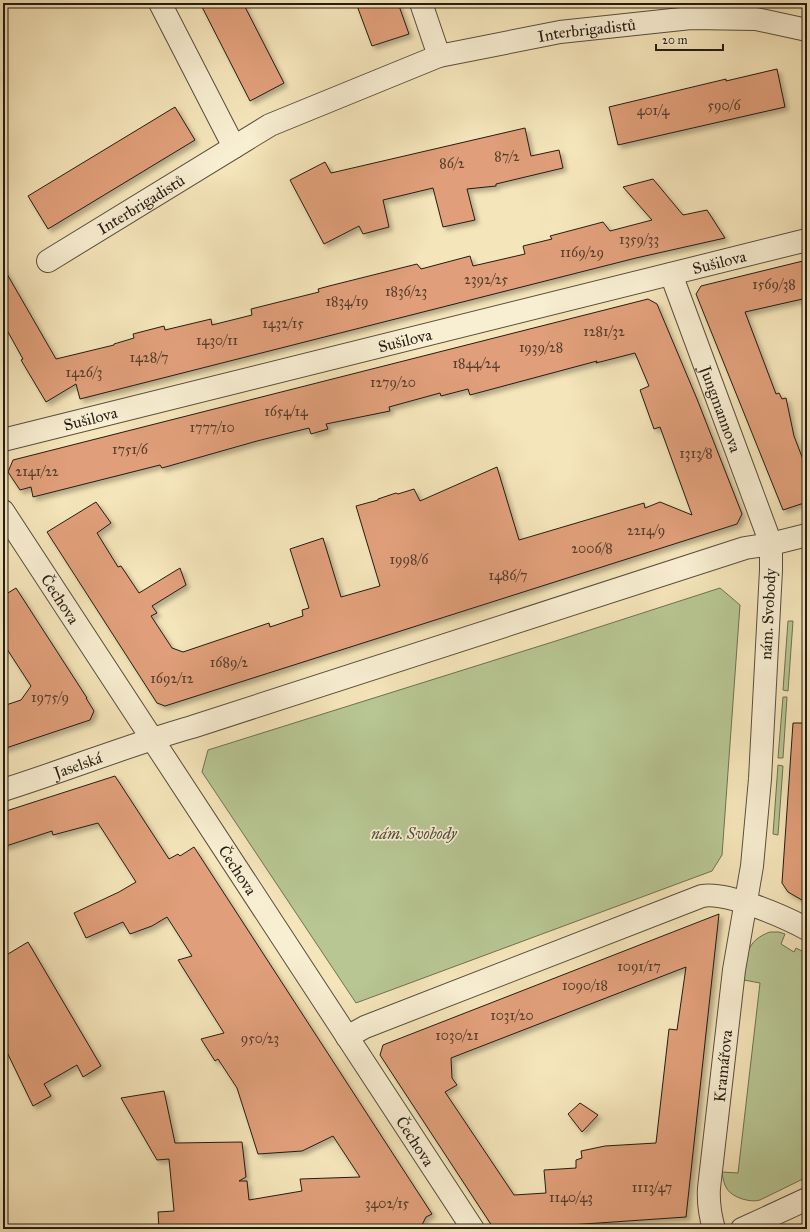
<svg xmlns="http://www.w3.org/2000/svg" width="810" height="1232" viewBox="0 0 810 1232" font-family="'IM FELL Great Primer',serif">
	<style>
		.green { fill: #b7c693; stroke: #6e7153 }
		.building { fill: #e09f7a; stroke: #241c13; fill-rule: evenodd; filter: url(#shadow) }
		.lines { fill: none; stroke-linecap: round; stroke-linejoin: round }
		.minor-casing { stroke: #584e3d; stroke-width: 24 }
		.minor { stroke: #f8eed2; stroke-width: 22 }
		.labels { text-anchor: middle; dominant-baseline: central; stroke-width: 3.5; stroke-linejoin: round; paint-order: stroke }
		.number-label { font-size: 14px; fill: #533d2d }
		.street-label { font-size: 16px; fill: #241c13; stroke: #f8eed2 }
		.park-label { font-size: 16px; font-style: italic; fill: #504f39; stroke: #f8eed2 }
	</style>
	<defs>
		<filter id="shadow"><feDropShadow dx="3.5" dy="3.5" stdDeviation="2" flood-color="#0004"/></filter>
	</defs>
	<rect width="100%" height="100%" fill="#f5e5ba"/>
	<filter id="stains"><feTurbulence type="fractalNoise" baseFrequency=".005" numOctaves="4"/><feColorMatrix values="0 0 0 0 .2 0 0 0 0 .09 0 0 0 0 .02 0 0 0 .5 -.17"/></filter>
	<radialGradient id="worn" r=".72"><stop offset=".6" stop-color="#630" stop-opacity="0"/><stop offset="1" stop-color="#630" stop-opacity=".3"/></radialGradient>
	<g class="green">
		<polygon points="720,588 740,605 722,855 712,871 356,1003 202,772 208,750 562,639"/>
		<polygon points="788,621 793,621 788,691 783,690"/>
		<polygon points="783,697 787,697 783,758 778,758"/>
		<polygon points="778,765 783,766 778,835 773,834"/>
		<path d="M770 932H779L785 934 781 944 794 952 796 948 802 951 807 943V1177L760 1200C751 1203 733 1198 727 1189 724 1184 723 1179 722 1173V1172L738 1173 760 983 744 980C746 957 745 941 770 932Z"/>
	</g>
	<g class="building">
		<polygon points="200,3 243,3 284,83 250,101"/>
		<polygon points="356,3 398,3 409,34 372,46"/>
		<polygon points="777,69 785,107 618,145 609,107 726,79 726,81"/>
		<polygon points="175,107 195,140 48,229 28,196"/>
		<polygon points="525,128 531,156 559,150 563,168 496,184 496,186 467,189 475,220 443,227 433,188 383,200 389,227 363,234 359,226 324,244 290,180 325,162 331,173"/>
		<polygon points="653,179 683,215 707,210 725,238 636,258 80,399 76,384 46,402 21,360 23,359 3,323 3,267 56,359 114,345 114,344 134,338 133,334 164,326 165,330 211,319 212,325 252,315 251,309 319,292 318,289 329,286 417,264 421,269 470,256 473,266 525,254 523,246 552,239 550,236 588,226 603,222 610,231 652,220 623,187"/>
		<polygon points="807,260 807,298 745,312 776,394 779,393 782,399 786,398 794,436 807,470 807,502 783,510 696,294 701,286"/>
		<polygon points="648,299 657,304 697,399 742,514 737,524 165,706 157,703 47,532 96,502 111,523 97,533 118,567 121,566 139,593 180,568 186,585 152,606 157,613 151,616 172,648 183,652 269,623 270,627 303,616 302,610 309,608 290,549 323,538 341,597 380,586 356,506 378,500 378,499 396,493 398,494 414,489 420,501 497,467 519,540 644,503 645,508 660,502 692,515 660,427 654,429 640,390 649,386 635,353 596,363 597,361 470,395 468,389 441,396 440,393 389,407 390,411 326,424 328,429 311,434 309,428 257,441 162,468 160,465 33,497 31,487 20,490 8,472 13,460"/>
		<polygon points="16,588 87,698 86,698 94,711 90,720 3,749 3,706 21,700 31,686 3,643 3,596"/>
		<polygon points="793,723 807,723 807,903 788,892 782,883"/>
		<polygon points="115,776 169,859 178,854 180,856 194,847 432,1214 426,1217 420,1229 159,1229 158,1212 174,1211 169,1159 157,1160 121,1098 164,1091 175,1143 242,1142 246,1177 239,1181 247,1181 249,1200 302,1191 300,1179 360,1177 333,1136 302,1151 258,1154 237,1088 218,1059 215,1061 201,1039 224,1033 178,960 192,956 167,917 152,926 130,934 123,922 86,938 74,913 119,892 136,882 98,823 53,835 52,831 3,847 3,812"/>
		<path d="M719 914 686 1217 511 1229H494L380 1055 383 1045ZM686 967 677 1030 669 1029 656 1143 605 1146 581 1151 582 1158 576 1160V1168L544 1170 546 1193 514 1195 445 1092 457 1085 452 1078 451 1058Z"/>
		<polygon points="28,942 101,1066 83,1077 77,1065 44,1084 51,1096 33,1106 3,1044 3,957"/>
		<polygon points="580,1103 598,1115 582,1132 568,1114"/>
	</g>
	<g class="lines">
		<defs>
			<g id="minor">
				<polyline points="160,3 234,147"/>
				<polyline points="421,3 439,56"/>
				<path id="s1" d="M48 261 270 125 439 56 560 32 691 18 756 19 807 30"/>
				<path id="s2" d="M671 274 771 544V570L760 779 752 866 734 970 709 1188C708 1203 710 1215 714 1229"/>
				<path id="s3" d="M3 440 807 240"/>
				<path id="s4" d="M3 511 473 1229"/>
				<path id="s5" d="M3 790C67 770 128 745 192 727L745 548 771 544 807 535"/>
				<path d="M347 1037 365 1027 702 896C726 891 785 917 807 929"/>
				<polyline points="742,1229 807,1199"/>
			</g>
		</defs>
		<use href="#minor" class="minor-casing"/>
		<use href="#minor" class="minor"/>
	</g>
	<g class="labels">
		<g class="number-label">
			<text x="724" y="105">590/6</text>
			<text x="653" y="110">401/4</text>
			<text x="507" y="156">87/2</text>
			<text x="452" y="163">86/2</text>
			<text x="639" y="239">1359/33</text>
			<text x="582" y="252">1169/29</text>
			<text x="486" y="279">2392/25</text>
			<text x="774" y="284">1569/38</text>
			<text x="406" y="291">1836/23</text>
			<text x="347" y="301">1834/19</text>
			<text x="283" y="323">1432/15</text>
			<text x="604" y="331">1281/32</text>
			<text x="217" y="340">1430/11</text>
			<text x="541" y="347">1939/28</text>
			<text x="149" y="357">1428/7</text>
			<text x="476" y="363">1844/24</text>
			<text x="84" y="372">1426/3</text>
			<text x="393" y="382">1279/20</text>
			<text x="286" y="411">1654/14</text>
			<text x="212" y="427">1777/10</text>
			<text x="130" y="449">1751/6</text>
			<text x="696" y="453">1313/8</text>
			<text x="37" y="471">2141/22</text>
			<text x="646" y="530">2214/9</text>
			<text x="592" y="548">2006/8</text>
			<text x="409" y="559">1998/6</text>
			<text x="508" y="575">1486/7</text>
			<text x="229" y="662">1689/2</text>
			<text x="172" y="678">1692/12</text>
			<text x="50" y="697">1975/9</text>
			<text x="639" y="966">1091/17</text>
			<text x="585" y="985">1090/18</text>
			<text x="512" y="1015">1031/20</text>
			<text x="457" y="1035">1030/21</text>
			<text x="260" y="1038">950/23</text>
			<text x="652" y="1187">1113/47</text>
			<text x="571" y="1197">1140/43</text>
			<text x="387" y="1203">3402/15</text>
		</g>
		<g class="street-label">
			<text stroke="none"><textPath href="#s1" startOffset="593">Interbrigadistů</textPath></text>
			<text stroke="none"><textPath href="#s1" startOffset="109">Interbrigadistů</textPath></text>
			<text stroke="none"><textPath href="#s3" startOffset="738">Sušilova</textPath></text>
			<text stroke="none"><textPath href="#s3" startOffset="414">Sušilova</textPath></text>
			<text stroke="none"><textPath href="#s2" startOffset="144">Jungmannova</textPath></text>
			<text stroke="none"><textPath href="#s3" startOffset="90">Sušilova</textPath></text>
			<text stroke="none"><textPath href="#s4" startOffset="105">Čechova</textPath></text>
			<text transform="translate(768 614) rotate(-87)">nám. Svobody</text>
			<text stroke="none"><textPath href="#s5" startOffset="79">Jaselská</textPath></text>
			<text stroke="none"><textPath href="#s4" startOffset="429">Čechova</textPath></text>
			<text transform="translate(723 1066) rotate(-84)">Kramářova</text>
			<text stroke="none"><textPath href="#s4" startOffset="753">Čechova</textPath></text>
		</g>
		<g class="park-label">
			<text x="414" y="833">nám. Svobody</text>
		</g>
	</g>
	<rect width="810" height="1232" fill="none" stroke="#f5e5ba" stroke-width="16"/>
	<rect x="4" y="4" width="802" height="1224" fill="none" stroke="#241c13" stroke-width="2"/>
	<rect x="8" y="8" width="794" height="1216" fill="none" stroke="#241c13"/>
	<path d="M656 44v6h67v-6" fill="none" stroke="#241c13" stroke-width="2"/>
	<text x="662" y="44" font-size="12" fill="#241c13" stroke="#f8eed2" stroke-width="3" paint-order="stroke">20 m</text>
	<rect width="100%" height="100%" filter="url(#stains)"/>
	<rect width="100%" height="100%" fill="url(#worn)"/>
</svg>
